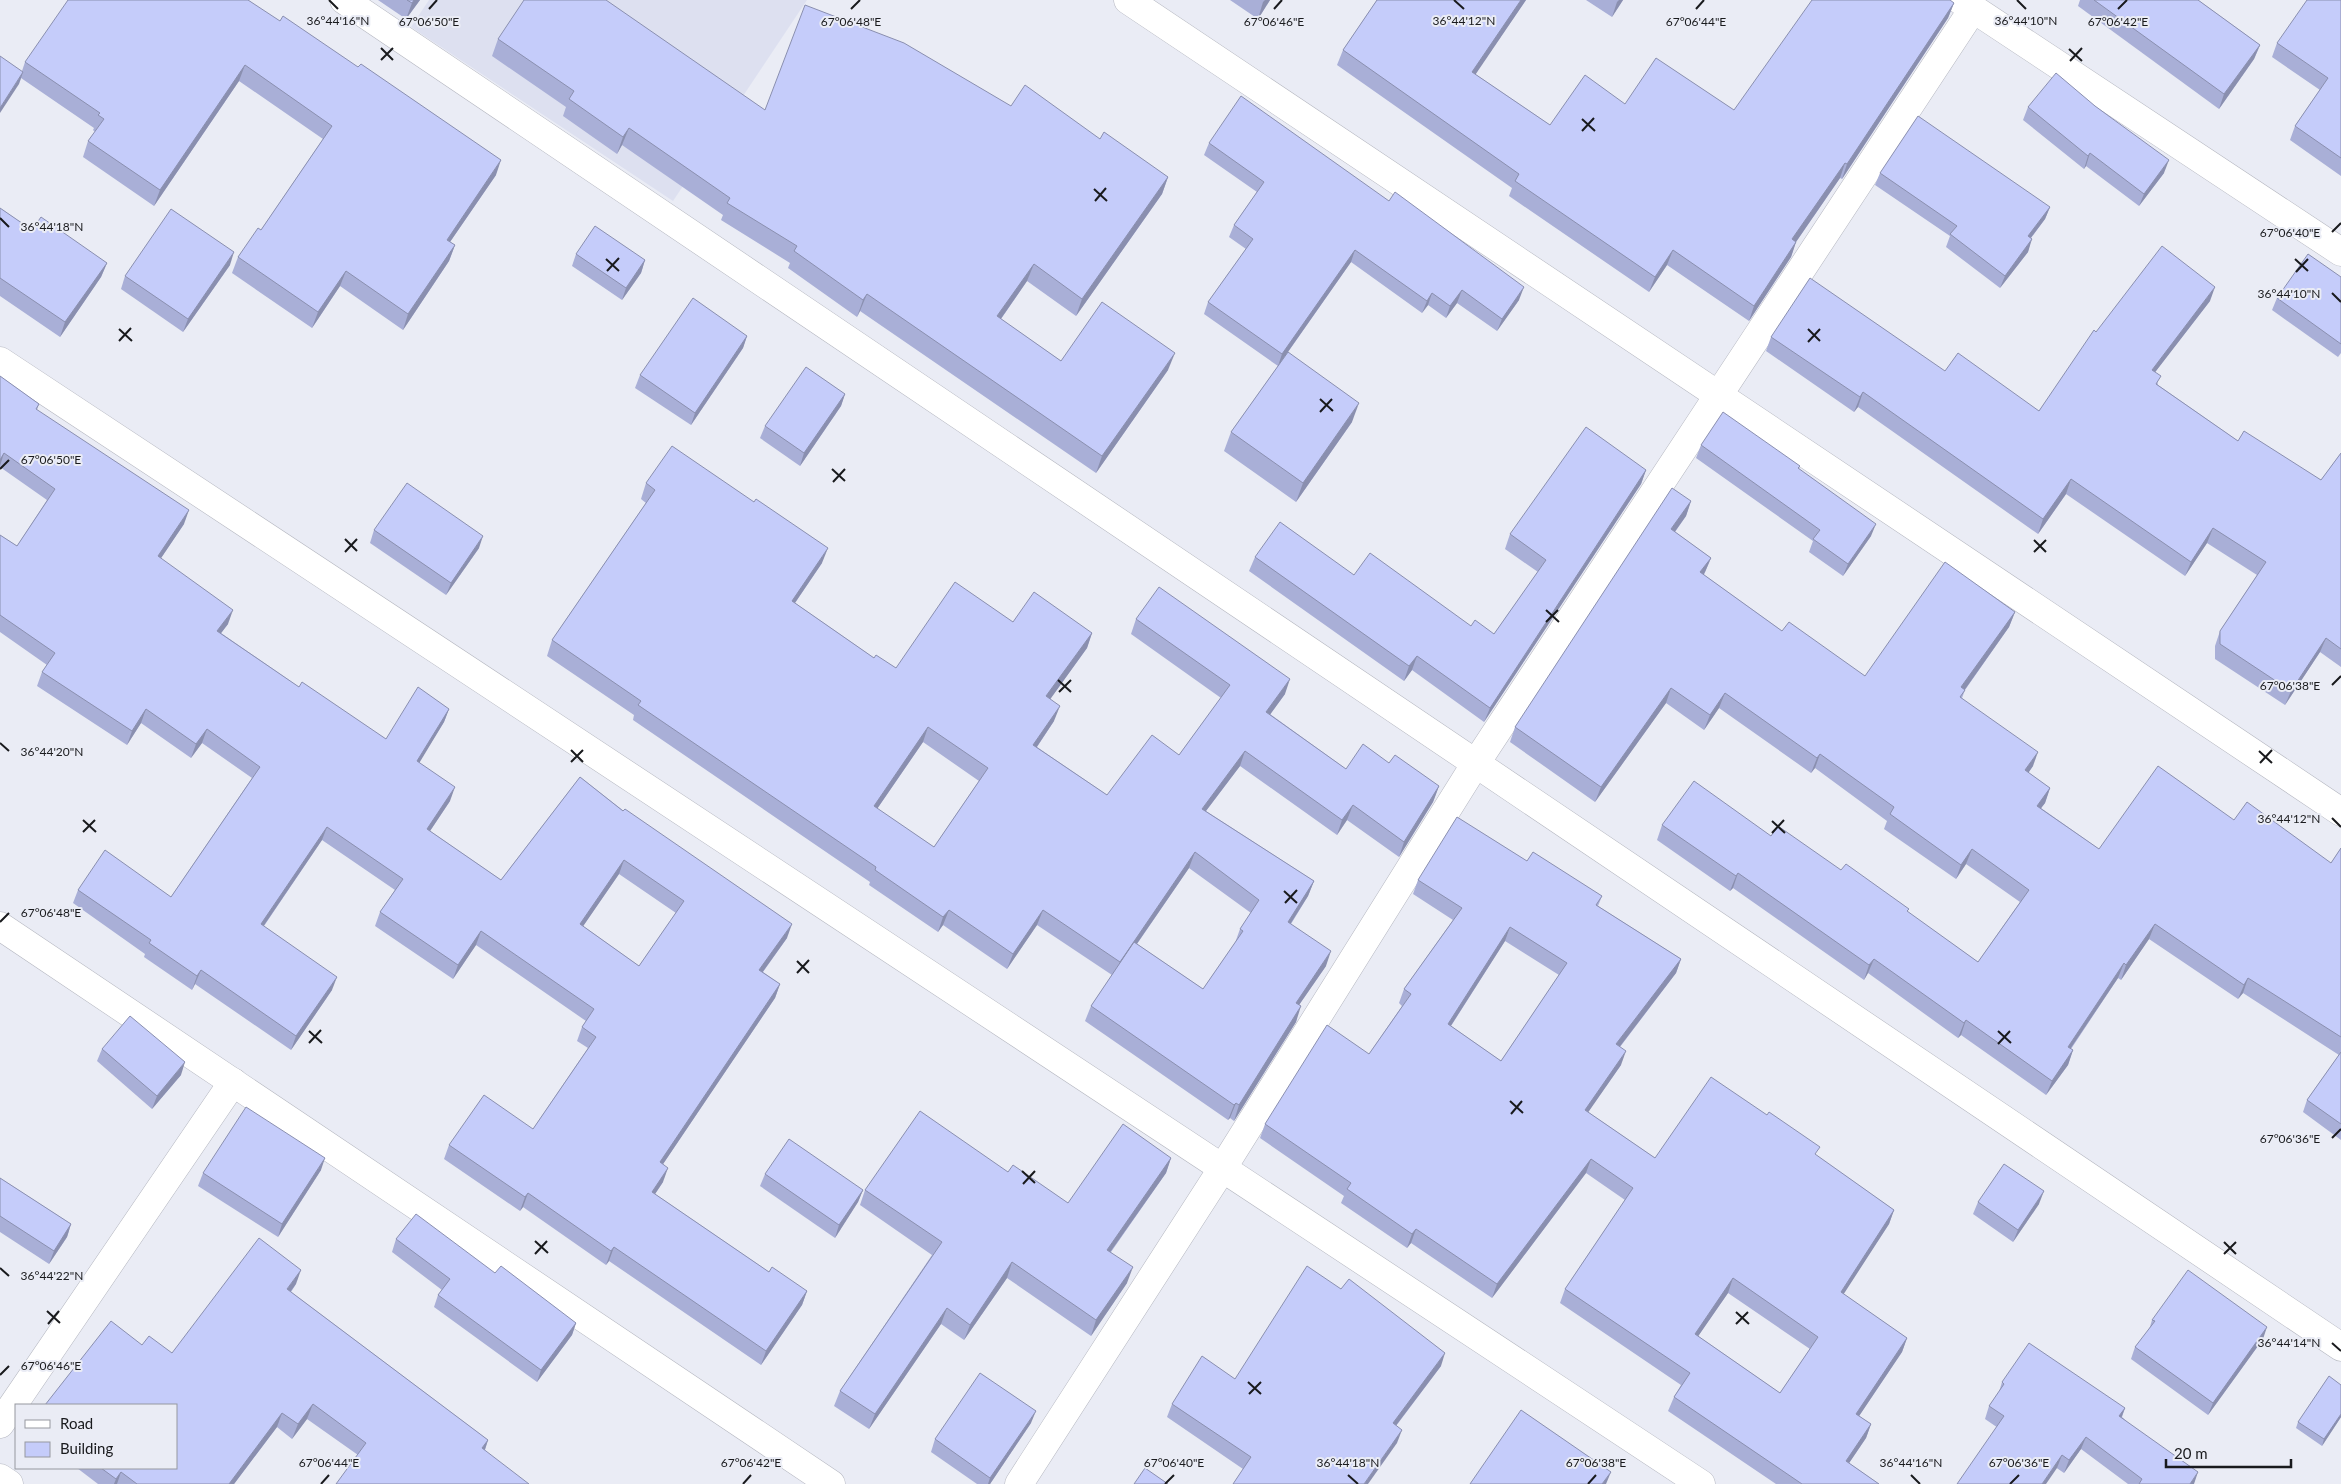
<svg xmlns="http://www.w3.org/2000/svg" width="2341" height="1484" viewBox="0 0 2341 1484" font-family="Lato,sans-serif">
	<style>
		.built { fill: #dde0f0 }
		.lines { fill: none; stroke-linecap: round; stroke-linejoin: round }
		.minor-casing { stroke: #b5b7c0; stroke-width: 29 }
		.minor { stroke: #fff; stroke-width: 28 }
		.wall { fill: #a9afd7; fill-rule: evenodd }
		.shaded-wall { fill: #8a8faf }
		.building { fill: #c5ccfa; stroke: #8a8faf; fill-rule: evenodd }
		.ticks { fill: none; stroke: #191a1d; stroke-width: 2 }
		.ticks-label { font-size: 12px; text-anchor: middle; fill: #191a1d; stroke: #eaecf5; stroke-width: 4; stroke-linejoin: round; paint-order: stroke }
	</style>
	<rect width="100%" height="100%" fill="#eaecf5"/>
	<polygon class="built" points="429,0 807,0 673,201 411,27"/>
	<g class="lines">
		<defs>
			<g id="minor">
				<polyline points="344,0 2341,1347"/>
				<polyline points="1128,0 2341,812"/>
				<polyline points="1960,0 2341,252"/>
				<polyline points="0,361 1701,1484"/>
				<polyline points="0,926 831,1484"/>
				<polyline points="0,1424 233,1082"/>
				<polyline points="0,1478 9,1484"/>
				<polyline points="1019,1484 1222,1169 1476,763 1973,9"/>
			</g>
		</defs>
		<use href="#minor" class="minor-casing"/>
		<use href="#minor" class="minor"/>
	</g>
	<g class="wall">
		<polygon points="248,0 496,175 450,242 455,245 449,261 403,330 340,286 312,328 232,273 238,257 261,230 323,139 239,81 154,206 83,157 88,141 95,132 93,130 94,128 21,78 19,84 22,71 25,62"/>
		<polygon points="378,0 420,0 406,19"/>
		<polygon points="1230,0 1270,0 1258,19"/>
		<polygon points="1377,0 1526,0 1475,74 1550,125 1625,104 1734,110 1954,3 1948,18 1842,179 1840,178 1796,242 1791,257 1749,321 1667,265 1649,292 1509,196 1512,188 1337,65 1343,50"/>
		<polygon points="1586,0 1623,0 1612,17"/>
		<polygon points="2080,0 2198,0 2260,45 2254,59 2219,109 2078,6"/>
		<polygon points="2341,0 2341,176 2290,140 2295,126 2320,90 2272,57 2277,43"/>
		<polygon points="498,39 765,110 1011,106 1100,139 1168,177 1162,194 1076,316 1027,281 1001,319 1061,361 1168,370 1096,473 860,311 857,317 788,268 790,263 721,220 723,215 622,145 617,154 563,116 566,107 492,56"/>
		<polygon points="2028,107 2164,173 2139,206 2086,166 2084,169 2023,120"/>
		<polygon points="1209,143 1519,300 1497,331 1457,303 1446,318 1428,305 1422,313 1351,262 1288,352 1352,422 1296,502 1224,451 1231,432 1278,366 1204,314 1208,302 1246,249 1229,237 1234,225 1257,192 1204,155"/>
		<polygon points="1880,173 2050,207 2045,219 2031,238 2028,252 2000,288 1946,247 1950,236 1875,185"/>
		<polygon points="0,208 32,230 107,263 101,277 60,337 0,296"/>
		<polygon points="576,254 645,260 641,273 622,300 572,266"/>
		<polygon points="230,265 183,332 121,289 125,276"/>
		<polygon points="2341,277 2341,353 2338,357 2272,310 2277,298"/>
		<polygon points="2210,301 2155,372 2158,385 2238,441 2321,480 2341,453 2341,667 2320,652 2285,705 2215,659 2215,646 2220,631 2257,575 2207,543 2185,576 2066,494 2038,534 1858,407 1854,412 1766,351 1771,337 1945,371 2039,411 2096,332"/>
		<polygon points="747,336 743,348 691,425 635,388 640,375"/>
		<path d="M0 376 39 404 37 410 184 524 161 558 228 624 221 633 299 687 386 739 449 709 444 722 419 762 450 801 430 831 501 880 580 777 787 938 763 972 780 984 775 998 663 1164V1182L655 1194 769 1272 807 1291 802 1305 761 1365 609 1261 606 1265 523 1207 520 1211 444 1159 449 1145 533 1129 588 1048 577 1041 582 1027 586 1021 476 945 453 979 375 926 380 912 395 890 322 840 264 926 332 990 291 1050 195 984 192 990 144 957 145 954 73 903 78 890 171 897 252 778 202 743 191 758 141 723 127 745 37 686 42 672 47 665 0 632V535L17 546 47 500 0 467ZM619 874 676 913 639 966 583 926Z"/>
		<polygon points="845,394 841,406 800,466 760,438 765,426"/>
		<polygon points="1701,445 1800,466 1799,469 1871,536 1843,576 1809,552 1813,541 1696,458"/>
		<polygon points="1646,470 1641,484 1484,722 1412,670 1404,681 1249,571 1255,557 1354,575 1471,626 1494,634 1538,572 1505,549 1510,534"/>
		<path d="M646 483 822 563 795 603 874 658 896 668 1013 622 1092 633 1087 648 1050 699 1054 721 1037 747 1107 795 1179 755 1221 698 1131 634 1136 619 1285 694 1270 714 1346 769 1389 763 1439 786 1433 802 1399 857 1347 820 1337 835 1240 766 1206 811 1314 881 1308 896 1291 924 1326 966 1299 1005 1296 1022 1234 1121 1230 1118 1228 1120 1085 1021 1091 1006 1112 975 1037 925 1007 969 943 925 938 932 869 885 870 882 633 720 634 715 547 656 552 640 646 503 641 499ZM923 742 979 781 934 847 877 809ZM1189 868 1251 913 1240 929 1235 943 1203 989 1137 944Z"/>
		<polygon points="1691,501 1686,516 1675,532 1711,558 1705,572 1704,575 1782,631 1865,676 2015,612 2009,627 1965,690 1962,698 2033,766 2028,773 2050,788 2045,803 2041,808 2099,849 2234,820 2331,863 2341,848 2341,1140 2303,1112 2307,1100 2339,1055 2243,993 2238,999 2149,939 2121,980 2118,978 2071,1049 2073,1050 2068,1065 2046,1095 1961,1035 1958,1038 1868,973 1864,980 1733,888 1730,891 1657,840 1662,825 1771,836 1841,870 1909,909 1907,912 1978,962 2020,902 1966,864 1956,879 1884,829 1887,821 1815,768 1811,773 1719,708 1704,730 1666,703 1595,802 1510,742 1515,727"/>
		<polygon points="374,530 479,548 446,595 370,543"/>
		<path d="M1527 861 1602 896 1598 906 1681 959 1676 973 1620 1047 1621 1065 1588 1112 1655 1158 1817 1156 1894 1210 1889 1224 1843 1294 1907 1338 1902 1352 1859 1416 1871 1424 1866 1438 1849 1463 1879 1484H1776L1668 1411 1674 1397 1681 1385 1560 1303 1565 1289 1625 1200 1586 1173 1492 1298 1411 1243 1407 1248 1341 1203 1344 1196 1260 1138 1265 1124 1369 1054 1402 1006 1399 1003 1404 989 1453 920 1413 894 1418 880ZM1505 941 1559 975 1501 1061 1451 1026ZM1728 1293 1810 1349 1780 1393 1698 1336Z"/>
		<polygon points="102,1049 181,1075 152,1109 97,1061"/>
		<polygon points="1171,1158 1166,1173 1111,1252 1127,1283 1091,1336 1007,1278 964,1340 941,1324 869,1429 834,1406 840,1391 932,1255 860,1205 865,1190 1008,1172 1068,1203"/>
		<polygon points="321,1170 278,1237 198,1186 203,1173"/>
		<polygon points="765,1174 863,1190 858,1202 835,1238 760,1186"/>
		<polygon points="0,1178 71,1224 67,1237 49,1264 0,1232"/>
		<polygon points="1978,1202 2039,1204 2013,1242 1973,1214"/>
		<polygon points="396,1239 495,1273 576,1323 572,1335 537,1382 434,1307 438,1295 442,1290 392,1252"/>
		<polygon points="296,1284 291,1292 488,1440 485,1450 358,1455 307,1419 292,1439 277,1427 234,1484 98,1484 77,1468 176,1468 142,1345 172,1353"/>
		<polygon points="2152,1320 2263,1339 2208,1415 2131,1359 2135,1347 2149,1330"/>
		<polygon points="1441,1366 1396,1426 1397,1443 1243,1469 1167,1417 1172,1404 1235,1379"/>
		<polygon points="2002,1382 2125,1408 2122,1417 2194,1484 2128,1484 2081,1449 2064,1473 1985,1419 1989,1406 1999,1392"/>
		<polygon points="2341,1417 2322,1446 2296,1428 2298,1422"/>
		<polygon points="1031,1423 990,1484 977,1484 931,1452 935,1439"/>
	</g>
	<g class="shaded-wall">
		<polygon points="414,0 420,0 406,19 412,3"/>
		<polygon points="1265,0 1270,0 1258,19 1263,2"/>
		<polygon points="1521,0 1526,0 1467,87 1472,72"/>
		<polygon points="1619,0 1623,0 1612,17 1617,2"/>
		<polygon points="1954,3 1948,18 1842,179 1847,164"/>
		<polygon points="2260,45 2254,59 2219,109 2224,94"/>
		<polygon points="245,65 239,81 154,206 160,190"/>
		<polygon points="23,72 19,84 0,113 0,108"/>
		<polygon points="629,128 622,145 617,154 623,137"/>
		<polygon points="2090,153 2086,166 2084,169 2088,156"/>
		<polygon points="501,160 496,175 441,255 447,240"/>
		<polygon points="2169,160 2164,173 2139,206 2144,194"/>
		<polygon points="1845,163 1840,178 1787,255 1792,239"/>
		<polygon points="1168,177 1162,194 1076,316 1082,299"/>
		<polygon points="2050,207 2045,219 2023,248 2028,236"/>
		<polygon points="2032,239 2028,252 2000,288 2005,276"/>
		<polygon points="1796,242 1791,257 1749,321 1754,306"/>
		<polygon points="455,245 449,261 403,330 408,314"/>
		<polygon points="1355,250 1351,262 1278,366 1282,354"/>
		<polygon points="1673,250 1667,265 1649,292 1655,277"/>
		<polygon points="234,252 230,265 183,332 188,319"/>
		<polygon points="645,260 641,273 622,300 626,288"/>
		<polygon points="107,263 101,277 60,337 65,322"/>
		<polygon points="1034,264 1027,281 991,333 997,316"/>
		<polygon points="346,271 340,286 312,328 318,312"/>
		<polygon points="1524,287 1519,300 1497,331 1502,319"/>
		<polygon points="2215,287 2210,301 2146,384 2152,370"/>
		<polygon points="1462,290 1457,303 1446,318 1450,306"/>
		<polygon points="1432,293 1428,305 1422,313 1427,301"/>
		<polygon points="867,294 860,311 857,317 863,300"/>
		<polygon points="747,336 743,348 691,425 695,413"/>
		<polygon points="1175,353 1168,370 1096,473 1102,456"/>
		<polygon points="1863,392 1858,407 1854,412 1860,397"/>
		<polygon points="845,394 841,406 800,466 804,453"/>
		<polygon points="1359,403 1352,422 1296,502 1303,483"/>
		<polygon points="4,453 0,466 0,460"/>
		<polygon points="1646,470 1641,484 1484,722 1490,708"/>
		<polygon points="2071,479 2066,494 2038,534 2043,519"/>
		<polygon points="1691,501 1686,516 1666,544 1671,529"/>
		<polygon points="189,510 184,524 153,570 158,556"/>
		<polygon points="1876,524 1871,536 1843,576 1848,564"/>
		<polygon points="2213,528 2207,543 2185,576 2191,562"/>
		<polygon points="483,536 479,548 446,595 451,583"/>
		<polygon points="828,548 822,563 786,616 792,601"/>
		<polygon points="1711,558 1705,572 1695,587 1700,572"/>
		<polygon points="233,610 228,624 212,645 217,631"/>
		<polygon points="2015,612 2009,627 1956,702 1961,687"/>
		<polygon points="1092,633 1087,648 1041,712 1046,696"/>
		<polygon points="2326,638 2320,652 2285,705 2291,691"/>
		<polygon points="1417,656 1412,670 1404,681 1409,666"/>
		<polygon points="1290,679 1285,694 1261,727 1266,712"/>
		<polygon points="1671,688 1666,703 1595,802 1601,787"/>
		<polygon points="1725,693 1719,708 1704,730 1710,715"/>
		<polygon points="1060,706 1054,721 1028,760 1033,745"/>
		<polygon points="146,709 141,723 127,745 132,731"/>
		<polygon points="449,709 444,722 412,775 417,761"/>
		<polygon points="928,727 923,742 868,822 874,806"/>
		<polygon points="207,729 202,743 191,758 196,744"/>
		<polygon points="1245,751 1240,766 1196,824 1202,809"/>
		<polygon points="2038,752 2033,766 2020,785 2025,770"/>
		<polygon points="1820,754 1815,768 1811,773 1817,758"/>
		<polygon points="1439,786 1433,802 1399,857 1404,842"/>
		<polygon points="455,787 450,801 422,843 427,829"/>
		<polygon points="2050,788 2045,803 2032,820 2037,806"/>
		<polygon points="1353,805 1347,820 1337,835 1342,820"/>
		<polygon points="327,827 322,840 256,937 261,924"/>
		<polygon points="1972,849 1966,864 1956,879 1961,865"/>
		<polygon points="1195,852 1189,868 1114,977 1120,962"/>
		<polygon points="624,860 619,874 575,938 580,924"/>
		<polygon points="1738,873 1733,888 1730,891 1736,876"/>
		<polygon points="1314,881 1308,896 1282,937 1288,922"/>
		<polygon points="949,910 943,925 938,932 943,917"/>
		<polygon points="1043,910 1037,925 1007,969 1013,954"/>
		<polygon points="792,924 787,938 754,984 759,970"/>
		<polygon points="2155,924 2149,939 2121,980 2126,965"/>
		<polygon points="1510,927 1505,941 1443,1038 1448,1024"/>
		<polygon points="481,931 476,945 453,979 458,965"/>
		<polygon points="1331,951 1326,966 1290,1018 1296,1003"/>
		<polygon points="1681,959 1676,973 1611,1058 1616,1044"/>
		<polygon points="1874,959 1868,973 1864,980 1869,965"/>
		<polygon points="2124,963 2118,978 2062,1061 2068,1047"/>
		<polygon points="201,970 195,984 192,990 197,976"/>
		<polygon points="337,977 332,990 291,1050 296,1036"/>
		<polygon points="2248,978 2243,993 2238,999 2244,985"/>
		<polygon points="780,984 775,998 655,1176 660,1162"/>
		<polygon points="1301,1006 1296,1022 1234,1121 1239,1105"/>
		<polygon points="1966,1020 1961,1035 1958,1038 1964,1023"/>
		<polygon points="2073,1050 2068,1065 2046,1095 2052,1081"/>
		<polygon points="1626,1051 1621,1065 1580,1124 1585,1110"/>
		<polygon points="185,1062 181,1075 152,1109 157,1096"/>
		<polygon points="1236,1103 1230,1118 1228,1120 1234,1105"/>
		<polygon points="325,1158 321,1170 278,1237 282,1224"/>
		<polygon points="1171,1158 1166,1173 1101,1265 1107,1250"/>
		<polygon points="1591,1159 1586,1173 1492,1298 1497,1284"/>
		<polygon points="668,1168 663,1182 647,1206 652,1192"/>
		<polygon points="863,1190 858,1202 835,1238 839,1225"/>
		<polygon points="2044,1191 2039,1204 2013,1242 2018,1230"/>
		<polygon points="528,1193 523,1207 520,1211 525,1197"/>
		<polygon points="1894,1210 1889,1224 1836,1306 1841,1292"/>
		<polygon points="71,1224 67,1237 49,1264 54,1251"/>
		<polygon points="1416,1229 1411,1243 1407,1248 1412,1234"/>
		<polygon points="614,1247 609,1261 606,1265 611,1251"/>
		<polygon points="1012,1262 1007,1278 964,1340 970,1325"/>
		<polygon points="1133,1267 1127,1283 1091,1336 1096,1320"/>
		<polygon points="301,1270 296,1284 282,1303 287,1289"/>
		<polygon points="1733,1278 1728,1293 1690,1348 1695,1334"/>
		<polygon points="807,1291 802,1305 761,1365 766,1351"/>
		<polygon points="947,1308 941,1324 869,1429 875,1414"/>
		<polygon points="576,1323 572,1335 537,1382 541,1370"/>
		<polygon points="2267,1327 2263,1339 2208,1415 2213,1403"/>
		<polygon points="1907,1338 1902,1352 1851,1428 1856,1414"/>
		<polygon points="1445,1353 1441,1366 1388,1436 1393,1423"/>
		<polygon points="313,1404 307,1419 292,1439 298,1424"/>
		<polygon points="2125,1408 2120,1421 2119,1416"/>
		<polygon points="1036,1411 1031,1423 990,1484 988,1484 990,1478"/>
		<polygon points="282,1413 277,1427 234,1484 229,1484"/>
		<polygon points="2341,1414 2341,1417 2322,1446 2324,1439"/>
		<polygon points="1871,1424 1866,1438 1841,1475 1846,1461"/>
		<polygon points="1402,1430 1397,1443 1368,1484 1364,1484"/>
		<polygon points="2086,1437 2081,1449 2064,1473 2069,1460"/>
		<polygon points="488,1440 483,1455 482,1448"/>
		<polygon points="2062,1455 2057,1468 2046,1484 2042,1484"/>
		<polygon points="121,1472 117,1484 114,1484 116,1479"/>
		<polygon points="1611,1472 1606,1484 1602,1484"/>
		<polygon points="2198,1472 2194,1484 2190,1484"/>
	</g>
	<g class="building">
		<polygon points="68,0 248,0 280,21 283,16 358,67 361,64 501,160 447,240 455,245 408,314 346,271 318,312 238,257 258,228 261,230 332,126 245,65 160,190 88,141 104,119 98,115 100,113 25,62"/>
		<polygon points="407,0 414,0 412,3"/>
		<polygon points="524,0 606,0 765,110 805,5 904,43 1011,106 1025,85 1100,139 1104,132 1168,177 1082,299 1034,264 997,316 1061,361 1102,302 1175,353 1102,456 867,294 863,300 794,251 797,246 727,203 730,198 629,128 623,137 569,99 574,91 498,39"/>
		<polygon points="1377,0 1521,0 1472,72 1550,125 1585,75 1625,104 1656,58 1734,110 1812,0 1950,0 1954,3 1847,164 1845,163 1792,239 1796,242 1754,306 1673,250 1655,277 1515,181 1519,174 1343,50"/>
		<polygon points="2094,0 2198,0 2260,45 2224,94"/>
		<polygon points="2307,0 2341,0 2341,158 2295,126 2328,78 2277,43"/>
		<polygon points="0,56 23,72 0,108"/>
		<polygon points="2056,73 2095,106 2169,160 2144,194 2090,153 2088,156 2028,107"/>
		<polygon points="1241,96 1389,201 1395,192 1524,287 1502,319 1462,290 1450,306 1432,293 1427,301 1355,250 1282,354 1208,302 1253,239 1234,225 1264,182 1209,143"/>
		<polygon points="1918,116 2050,207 2028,236 2032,239 2005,276 1950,234 1957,226 1880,173"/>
		<polygon points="0,208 32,230 41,217 107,263 65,322 0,278"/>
		<polygon points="171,209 234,252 188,319 125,276"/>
		<polygon points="595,226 645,260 626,288 576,254"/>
		<polygon points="2162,246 2215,287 2152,370 2161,376 2156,384 2238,441 2244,431 2321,480 2341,453 2341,649 2326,638 2291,691 2220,644 2220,631 2266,562 2213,528 2191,562 2071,479 2043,519 1863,392 1860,397 1771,337 1810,278 1945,371 1958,353 2039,411 2094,330 2096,332"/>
		<polygon points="2308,254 2341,277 2341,344 2277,298"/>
		<polygon points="693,298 747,336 695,413 640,375"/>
		<polygon points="1288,352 1359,403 1303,483 1231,432"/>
		<polygon points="806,367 845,394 804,453 765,426"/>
		<path d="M0 376 39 404 36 409 189 510 158 556 233 610 217 631 299 687 302 682 386 739 418 687 449 709 417 761 455 787 427 829 501 880 580 777 623 811 625 809 792 924 759 970 780 984 660 1162 668 1168 652 1192 769 1272 772 1267 807 1291 766 1351 614 1247 611 1251 528 1193 525 1197 449 1145 484 1095 533 1129 596 1037 582 1027 594 1009 481 931 458 965 380 912 403 879 327 827 261 924 337 977 296 1036 201 970 197 976 149 943 151 940 78 890 105 850 171 897 260 767 207 729 196 744 146 709 132 731 42 672 55 653 0 615V535L17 546 55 489 4 453 0 460ZM624 860 684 901 639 966 580 924Z"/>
		<polygon points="1723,412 1800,466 1798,468 1876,524 1848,564 1813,539 1820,530 1701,445"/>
		<polygon points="1586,427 1646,470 1490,708 1417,656 1409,666 1255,557 1280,522 1354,575 1370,553 1471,626 1475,620 1494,634 1546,560 1510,534"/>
		<path d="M672 446 754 502 756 499 828 548 792 601 874 658 876 655 896 668 955 582 1013 622 1034 592 1092 633 1046 696 1060 706 1033 745 1107 795 1152 735 1179 755 1230 685 1136 619 1159 587 1290 679 1266 712 1346 769 1363 744 1389 763 1395 755 1439 786 1404 842 1353 805 1342 820 1245 751 1202 809 1314 881 1288 922 1331 951 1296 1003 1301 1006 1239 1105 1236 1103 1234 1105 1091 1006 1134 942 1203 989 1243 931 1240 929 1259 900 1195 852 1120 962 1043 910 1013 954 949 910 943 917 875 870 876 867 638 705 641 701 552 640 655 490 646 483ZM928 727 988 768 934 847 874 806Z"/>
		<polygon points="407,483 483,536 451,583 374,530"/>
		<polygon points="1672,488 1691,501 1671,529 1711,558 1700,572 1782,631 1789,622 1865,676 1945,562 2015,612 1961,687 1965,690 1960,697 2038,752 2025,770 2050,788 2037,806 2099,849 2158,766 2234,820 2247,802 2331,863 2341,848 2341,1037 2248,978 2244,985 2155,924 2126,965 2124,963 2068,1047 2073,1050 2052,1081 1966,1020 1964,1023 1874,959 1869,965 1738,873 1736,876 1662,825 1694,781 1771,836 1778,826 1841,870 1846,864 1909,909 1907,911 1978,962 2029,890 1972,849 1961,865 1890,814 1894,807 1820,754 1817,758 1725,693 1710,715 1671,688 1601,787 1515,727"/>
		<path d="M1457 817 1527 861 1533 852 1602 896 1596 905 1681 959 1616 1044 1626 1051 1585 1110 1655 1158 1711 1077 1767 1115 1769 1112 1820 1147 1815 1154 1894 1210 1841 1292 1907 1338 1856 1414 1871 1424 1846 1461 1879 1484H1802L1674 1397 1690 1373 1565 1289 1633 1188 1591 1159 1497 1284 1416 1229 1412 1234 1347 1189 1351 1183 1265 1124 1327 1025 1369 1054 1411 994 1404 989 1462 908 1418 880ZM1510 927 1567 963 1501 1061 1448 1024ZM1733 1278 1818 1337 1780 1393 1695 1334Z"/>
		<polygon points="130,1016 185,1062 157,1096 102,1049"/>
		<polygon points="2341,1052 2341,1124 2307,1100"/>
		<polygon points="246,1107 325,1158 282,1224 203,1173"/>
		<polygon points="920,1111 1008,1172 1013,1165 1068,1203 1123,1124 1171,1158 1107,1250 1133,1267 1096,1320 1012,1262 970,1325 947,1308 875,1414 840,1391 942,1242 865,1190"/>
		<polygon points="789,1139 863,1190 839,1225 765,1174"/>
		<polygon points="2004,1164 2044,1191 2018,1230 1978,1202"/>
		<polygon points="0,1178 71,1224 54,1251 0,1216"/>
		<polygon points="416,1214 495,1273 501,1266 576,1323 541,1370 438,1295 450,1279 396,1239"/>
		<polygon points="259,1238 301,1270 287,1289 488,1440 482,1448 529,1484 336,1484 366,1443 313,1404 298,1424 282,1413 229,1484 137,1484 121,1472 116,1479 101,1468 176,1468 176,1405 45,1405 111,1321 142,1345 149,1336 172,1353"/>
		<polygon points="1307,1266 1341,1289 1349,1279 1445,1353 1393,1423 1402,1430 1364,1484 1233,1484 1251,1457 1172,1404 1202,1356 1235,1379"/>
		<polygon points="2188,1270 2267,1327 2213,1403 2135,1347 2155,1321 2152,1320"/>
		<polygon points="2029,1343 2125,1408 2119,1416 2198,1472 2190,1484 2139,1484 2142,1479 2086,1437 2069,1460 2062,1455 2042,1484 1957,1484 2004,1416 1989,1406 2004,1384 2002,1382"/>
		<polygon points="980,1373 1036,1411 990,1478 935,1439"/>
		<polygon points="2329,1376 2341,1385 2341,1414 2324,1439 2298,1422"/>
		<polygon points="1521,1410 1611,1472 1602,1484 1470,1484"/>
		<polygon points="1145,1468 1168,1484 1134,1484"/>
	</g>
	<path class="ticks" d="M329 0 338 9M1454 0 1464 9M2017 0 2026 9M429 9 437 0M851 9 860 0M1274 9 1282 0M1696 9 1704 0M2118 9 2127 0M381 48 393 60M2069 49 2082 61M381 60 393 48M2070 61 2082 48M1582 119 1595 131M1582 131 1594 118M1094 189 1107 201M1095 201 1106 188M0 218 9 227M2332 232 2341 223M606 259 619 271M2295 259 2308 271M607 271 619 258M2296 272 2308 259M2332 293 2341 302M119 329 132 341M1808 329 1820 341M119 341 131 328M1808 342 1820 329M1320 399 1333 411M1320 412 1332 399M0 469 9 460M832 469 845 481M833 482 845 469M345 539 357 551M2034 540 2046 552M345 552 357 539M2034 552 2046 540M1546 610 1559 622M1546 622 1558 610M1058 680 1071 692M2332 685 2341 676M1059 692 1071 680M0 743 9 751M571 750 583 762M2259 751 2272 763M571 762 583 750M2260 763 2272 750M2332 818 2341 827M83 820 96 832M1772 821 1785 833M83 832 95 820M1772 833 1784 820M1284 891 1297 903M1285 903 1297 890M0 922 9 913M797 961 809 973M797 973 809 960M309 1031 322 1043M1998 1031 2011 1043M309 1043 321 1030M1998 1044 2010 1031M1510 1101 1523 1113M1511 1114 1522 1101M2332 1138 2341 1129M1022 1171 1035 1183M1023 1184 1035 1171M535 1241 548 1253M2224 1242 2236 1254M535 1254 547 1241M2224 1254 2236 1242M0 1268 9 1276M47 1311 60 1323M1736 1312 1749 1324M48 1324 59 1311M1736 1324 1748 1312M2332 1343 2341 1351M0 1375 9 1366M1248 1382 1261 1394M1249 1394 1261 1382M1348 1475 1358 1484M1911 1475 1920 1484M321 1484 329 1475M743 1484 751 1475M1165 1484 1174 1475M1588 1484 1596 1475M2010 1484 2019 1475"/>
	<g class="ticks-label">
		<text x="338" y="25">36°44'16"N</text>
		<text x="1464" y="25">36°44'12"N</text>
		<text x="2026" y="25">36°44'10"N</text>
		<text x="429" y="26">67°06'50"E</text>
		<text x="851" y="26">67°06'48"E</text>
		<text x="1274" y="26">67°06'46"E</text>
		<text x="1696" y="26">67°06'44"E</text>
		<text x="2118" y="26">67°06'42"E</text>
		<text x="52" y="231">36°44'18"N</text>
		<text x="2290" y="237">67°06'40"E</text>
		<text x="2289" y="298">36°44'10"N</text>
		<text x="51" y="464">67°06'50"E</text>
		<text x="2290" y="690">67°06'38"E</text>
		<text x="52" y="756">36°44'20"N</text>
		<text x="2289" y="823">36°44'12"N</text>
		<text x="51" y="917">67°06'48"E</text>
		<text x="2290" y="1143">67°06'36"E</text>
		<text x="52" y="1280">36°44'22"N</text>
		<text x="2289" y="1347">36°44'14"N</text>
		<text x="51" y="1370">67°06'46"E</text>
		<text x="329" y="1467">67°06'44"E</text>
		<text x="751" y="1467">67°06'42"E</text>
		<text x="1174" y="1467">67°06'40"E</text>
		<text x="1596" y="1467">67°06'38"E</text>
		<text x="2019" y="1467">67°06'36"E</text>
		<text x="1348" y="1467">36°44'18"N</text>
		<text x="1911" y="1467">36°44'16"N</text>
	</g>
	<rect x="15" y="1404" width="162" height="65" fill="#eaecf5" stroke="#96989f"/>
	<rect x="25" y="1420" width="25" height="8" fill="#ffffff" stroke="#96989f"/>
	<text x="60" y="1429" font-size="15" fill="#191a1d">Road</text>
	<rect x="25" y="1442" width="25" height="15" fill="#c5ccfa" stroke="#96989f"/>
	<text x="60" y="1454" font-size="15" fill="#191a1d">Building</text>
	<path d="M2166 1459v8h125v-8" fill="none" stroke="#191a1d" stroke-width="2.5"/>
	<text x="2174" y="1459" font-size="15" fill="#191a1d" stroke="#eaecf5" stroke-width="4" paint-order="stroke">20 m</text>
</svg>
